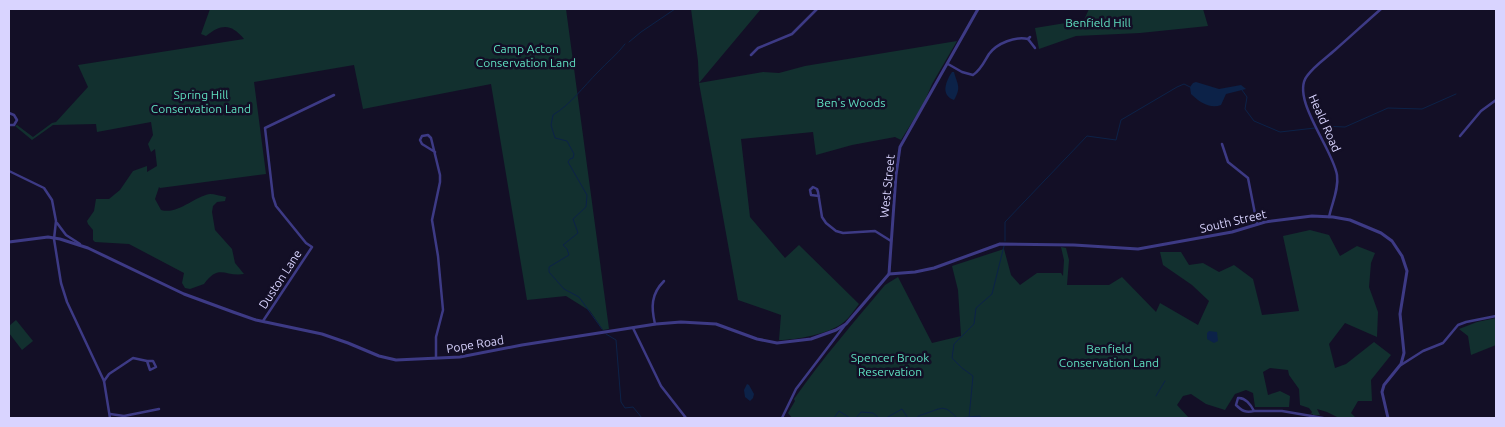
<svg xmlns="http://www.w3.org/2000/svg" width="1505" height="427" viewBox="0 0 1505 427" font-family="Ubuntu,sans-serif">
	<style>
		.green { fill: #12302f }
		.water { fill: #0c2248 }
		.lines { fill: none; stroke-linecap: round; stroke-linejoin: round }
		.stream { stroke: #0c2248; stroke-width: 1 }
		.minor { stroke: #3d3a85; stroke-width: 2.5 }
		.tertiary { stroke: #3d3a85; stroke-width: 3 }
		.labels { text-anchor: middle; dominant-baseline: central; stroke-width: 5; stroke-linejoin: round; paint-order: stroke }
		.park-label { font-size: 12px; fill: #5fe0c0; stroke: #130f26 }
		.street-label { font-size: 12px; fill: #d9d4ff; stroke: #130f26 }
	</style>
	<rect width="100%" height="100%" fill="#130f26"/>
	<g class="green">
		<path d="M210 9H566L609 329 603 330 590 311 566 296 527 300 491 84 363 109 354 65 254 82 266 174 160 188 159 187 155 199 161 210C178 215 193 197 210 194 215 194 220 196 226 197L225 201 217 202 213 206 212 212 215 230 232 249 235 263 244 274C225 277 219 263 204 284L190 289 185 288 182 283 184 273 129 244 95 242 93 240V230L88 224 87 221 94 211 96 199H109L120 190 133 171 147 166V172L157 166 155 149 151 152 148 144 153 135 151 122 97 132 96 124 53 125 32 140 15 126 17 125 33 137 52 123 56 122 88 87 78 65 244 39C231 23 221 24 206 36L201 34Z"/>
		<polygon points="691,9 761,9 699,83 698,61"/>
		<polygon points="1089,9 1203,9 1208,26 1140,33 1076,36 1039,49 1035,28 1084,20"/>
		<path d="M957 41 932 84 924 103 901 140 895 137 852 145 816 155 813 132 741 139 750 217 785 258 799 245 859 304C854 310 850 317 844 322 830 334 796 340 779 340L781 315 738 300 699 83 763 72 779 73 805 66Z"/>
		<path d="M1310 230 1329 235 1340 256 1357 246 1375 253 1371 263 1369 287 1378 312 1377 337 1345 323 1329 344 1335 368 1346 364 1374 342 1391 355 1371 380 1372 401H1358L1351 413 1356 418H1339L1327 412 1317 409 1320 415H1314L1313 417 1318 418H1310L1312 417 1313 414H1311L1312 412 1309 408 1300 405 1299 389 1289 375 1288 370 1270 368 1263 372 1268 395 1280 391 1290 396 1289 407H1255L1253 393 1246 390 1235 394 1225 410 1206 404 1191 394 1183 396 1177 405 1189 418H792L788 413 795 401 794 399C822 359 854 322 885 285L898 277 932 343 961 336 958 290 952 266 1004 249 1011 275 1020 285 1037 273H1061L1063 276 1064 260 1061 247 1066 248 1069 260 1067 285H1109L1122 277 1156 312 1160 303 1198 325 1209 301 1192 285 1163 265 1160 252H1181L1189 265 1203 263 1219 272 1234 265 1253 279 1262 315 1299 311 1283 236Z"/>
		<polygon points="1496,318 1496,345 1471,355 1468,336 1459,329 1477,322"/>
		<polygon points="16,320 33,341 22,350 9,333 9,326"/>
	</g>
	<g class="water">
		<path d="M952 72H954C957 84 962 87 954 100 940 95 946 81 952 72Z"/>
		<path d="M1196 82 1219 89 1241 85 1246 89 1226 94 1221 105C1210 109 1199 102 1191 94L1190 87 1193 83Z"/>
		<polygon points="1209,331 1217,332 1218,341 1214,343 1207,339 1207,333"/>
		<polygon points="747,384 749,385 754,394 753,398 750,401 745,397 744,390"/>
	</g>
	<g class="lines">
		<g class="stream">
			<polyline points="629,42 641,32 675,9"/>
			<polyline points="1242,90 1247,97 1245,109 1254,121 1280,132 1315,128"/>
			<polyline points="1321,126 1345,127 1388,108 1422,109 1456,94"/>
			<polyline points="1005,241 1005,222 1087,136 1116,140 1121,120 1177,87 1184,84 1190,87"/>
			<path d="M602 329 579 297 564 289 549 272V267L569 255 567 249 563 245 578 233 573 219 586 207 587 195 568 162 570 159 573 158 574 154 567 141 555 138 551 125 553 115C571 104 583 87 598 72 607 62 617 55 625 44"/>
			<polyline points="606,334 616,340 621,402 625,408 633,407 642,418"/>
			<polyline points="1156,396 1165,381"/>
			<polyline points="834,418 839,411 850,418"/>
			<polyline points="856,418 861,412 873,413 879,418"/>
			<polyline points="886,418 902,409 908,418"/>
			<path d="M916 418C919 415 922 415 927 413 942 408 944 404 957 418L980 416 981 418"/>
			<polyline points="969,418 973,376 962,368 952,358 954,344 974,324 976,308 992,294 1004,246"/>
		</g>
		<g class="minor">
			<polyline points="1028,39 1035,48"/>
			<polyline points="751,55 758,48 792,34 817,9"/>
			<path d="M948 64 962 72 973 75C981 70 984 62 989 54 997 43 1016 36 1028 39L1030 37"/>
			<polyline points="9,113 14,115 17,120 14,125 9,125"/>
			<polyline points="1460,136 1481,111 1496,100"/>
			<polyline points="1222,144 1228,162 1248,178 1257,224"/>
			<polyline points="435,152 422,144 420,140 422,136 428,135 431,138 440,175 440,182 432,220 438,256 443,310 436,337 436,358"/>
			<polyline points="9,171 44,188 52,200 56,221 54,239 61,283 67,302 104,381 110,418"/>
			<polyline points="819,196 811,195 810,190 813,187 817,189 818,192 822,217 826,223 836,231 843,233 875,231 891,241"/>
			<path d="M1329 217C1332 203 1339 189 1337 175 1333 149 1290 98 1307 76 1314 66 1326 58 1335 50 1351 36 1366 22 1381 9"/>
			<polyline points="57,223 66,235 80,244"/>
			<polyline points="263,321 312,247 306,243 276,206 273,197 265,128 334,95"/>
			<path d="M655 324C651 307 651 294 664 281"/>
			<polyline points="633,328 661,386 686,418"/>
			<polyline points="1401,365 1423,351 1443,343 1458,325 1466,322 1496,316"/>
			<polyline points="104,381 109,374 133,358 147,361 153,361 156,367 150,370 147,361"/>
			<path d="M1254 411C1246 413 1242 411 1236 405L1238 398C1245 397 1251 405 1254 411H1282L1323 418"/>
			<polyline points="110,414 124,416 159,409"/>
			<polyline points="782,418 796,389 845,325"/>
		</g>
		<g class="tertiary">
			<polyline points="9,242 48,237 60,239 88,248 184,294 233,312 256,320 322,334 348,343 379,356 396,360 460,357 522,345 656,324 681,322 716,324 757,339 777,343 811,339 836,330 846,324 889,274 896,175 900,147 978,9"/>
			<polyline points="889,274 915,272 934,268 1000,244 1074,245 1138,249 1232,232 1265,222 1312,216 1333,217 1350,220 1381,233 1392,241 1402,256 1407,271 1400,314 1404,353 1401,364 1384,385 1382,392 1388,418"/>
		</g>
	</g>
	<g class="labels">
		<g class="park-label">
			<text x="1098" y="22">Benfield Hill</text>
			<text x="526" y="48">Camp Acton<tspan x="526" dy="14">Conservation Land</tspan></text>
			<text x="201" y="94">Spring Hill<tspan x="201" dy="14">Conservation Land</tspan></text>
			<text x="851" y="102">Ben's Woods</text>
			<text x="1109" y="348">Benfield<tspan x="1109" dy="14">Conservation Land</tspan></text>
			<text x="890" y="357">Spencer Brook<tspan x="890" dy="14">Reservation</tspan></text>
		</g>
		<g class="street-label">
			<text transform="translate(1325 123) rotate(66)">Heald Road</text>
			<text transform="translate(887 186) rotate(-84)">West Street</text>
			<text transform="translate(1233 221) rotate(-13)">South Street</text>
			<text transform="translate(280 279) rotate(-57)">Duston Lane</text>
			<text transform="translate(475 344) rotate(-9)">Pope Road</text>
		</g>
	</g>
	<rect width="1505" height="427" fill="none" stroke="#d9d4ff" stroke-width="20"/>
</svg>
